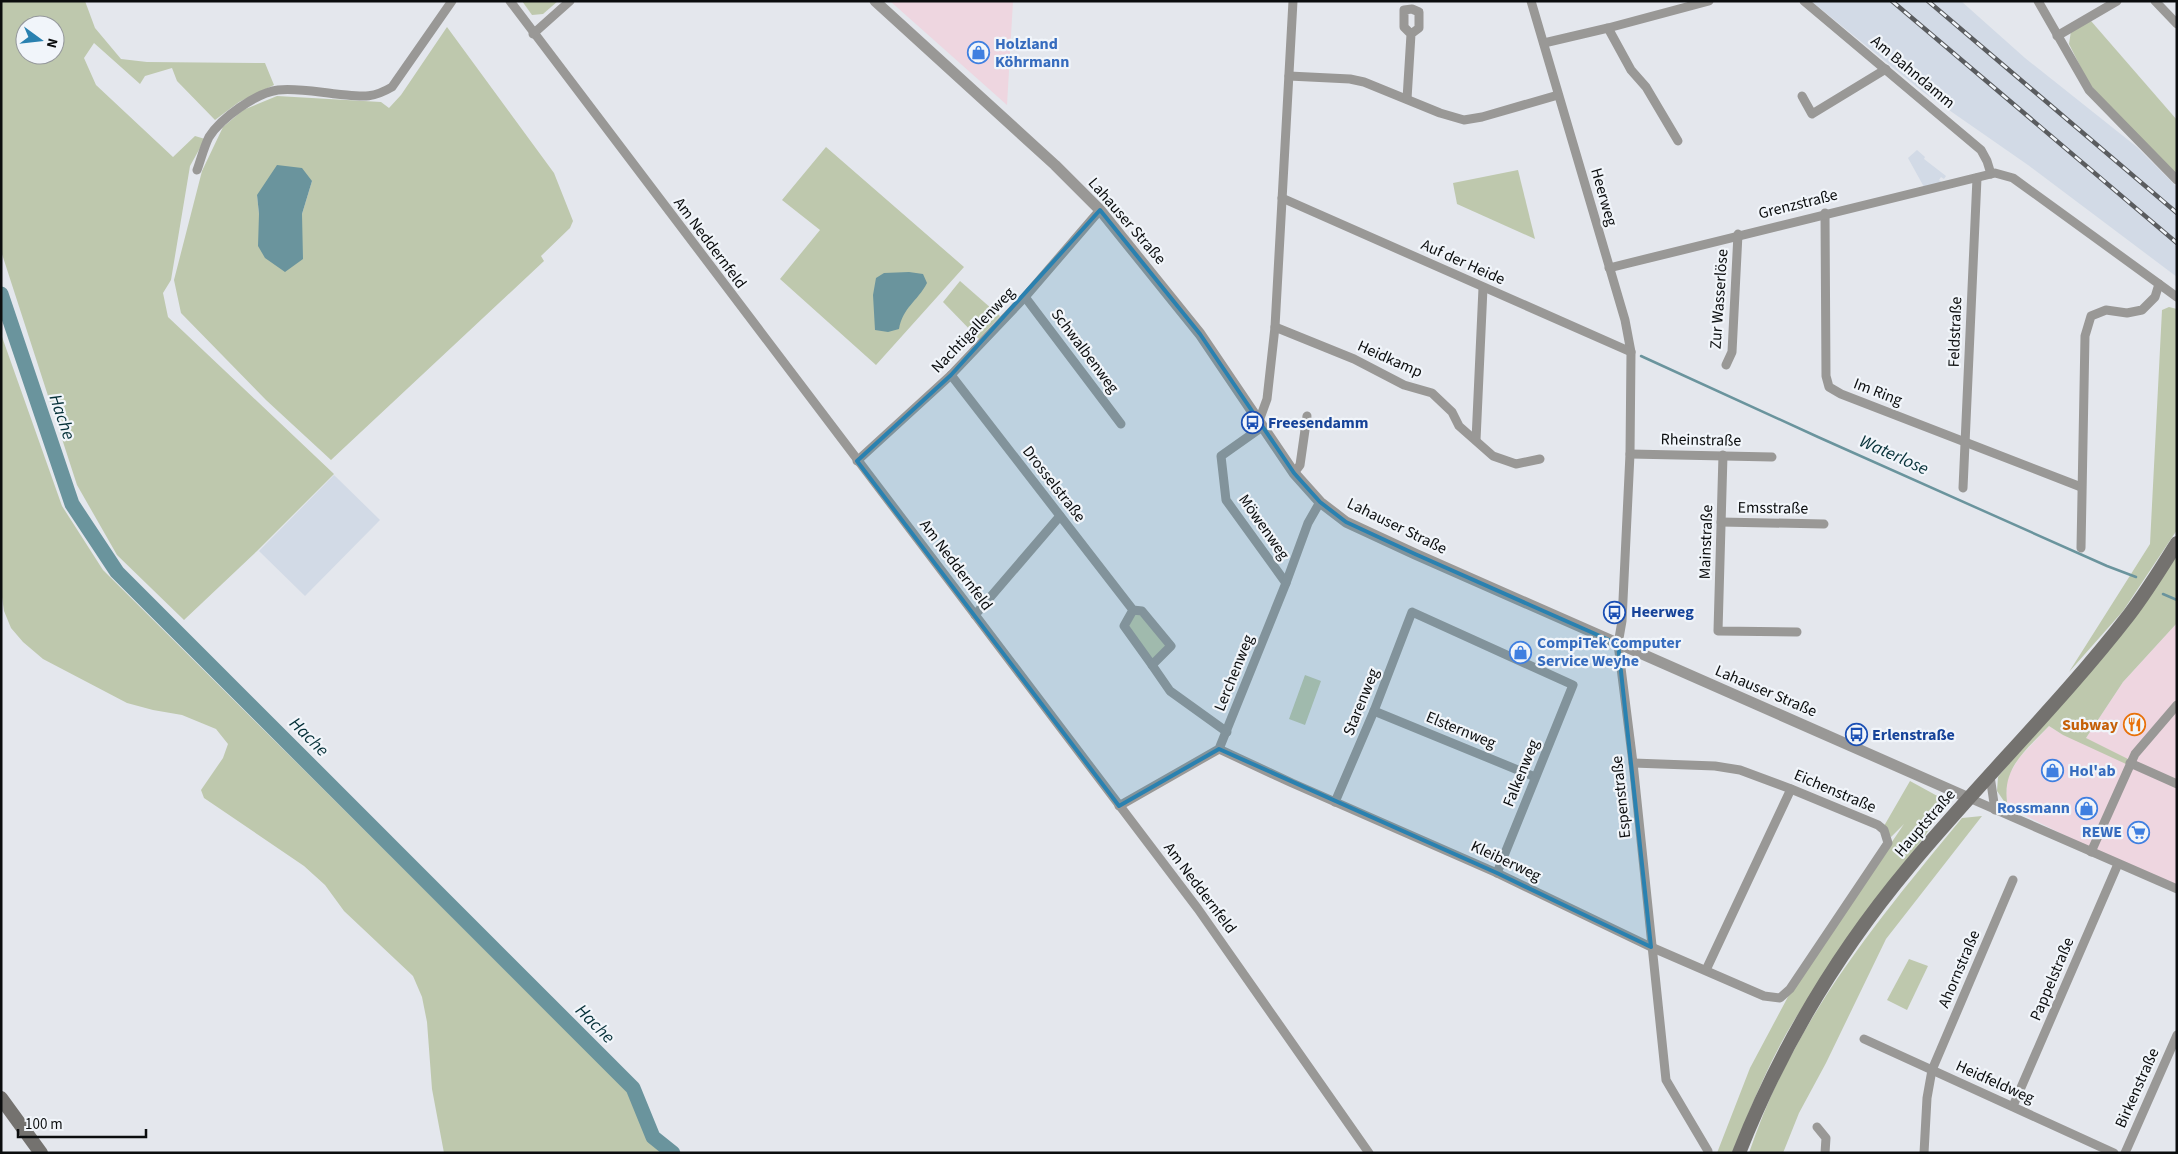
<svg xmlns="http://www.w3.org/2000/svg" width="2178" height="1154" viewBox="0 0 2178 1154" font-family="'Source Sans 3',sans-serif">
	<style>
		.commercial { fill: #eed6e0 }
		.built { fill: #d2dae6 }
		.green { fill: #bec8ad; fill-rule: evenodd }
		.water { fill: #6a949d }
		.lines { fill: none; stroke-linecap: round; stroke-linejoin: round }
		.stream { stroke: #6a949d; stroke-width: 2.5 }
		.river { stroke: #6a949d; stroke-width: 15 }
		.minor { stroke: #999896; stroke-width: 9 }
		.tertiary { stroke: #999896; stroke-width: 11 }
		.secondary { stroke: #74726f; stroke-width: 14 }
		.rail-casing { stroke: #5a5c5f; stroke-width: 4.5 }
		.rail { stroke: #f1f5fa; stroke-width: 2.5; stroke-dasharray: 8; stroke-linecap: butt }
		.marked { fill: #2a81b0; fill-opacity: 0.2; stroke: #2a81b0; stroke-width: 4; stroke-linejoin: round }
		.labels { text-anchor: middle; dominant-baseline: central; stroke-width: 4.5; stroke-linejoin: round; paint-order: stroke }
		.shop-label { font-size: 16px; font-weight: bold; fill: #366cbe; stroke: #f1f5fa; text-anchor: start }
		.street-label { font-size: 16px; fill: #0b0d0e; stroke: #f1f5fa }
		.transit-label { font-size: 16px; font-weight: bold; fill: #164399; stroke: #f1f5fa; text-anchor: start }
		.food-label { font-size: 16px; font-weight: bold; fill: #c56008; stroke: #f1f5fa; text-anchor: end }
		.water-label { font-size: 18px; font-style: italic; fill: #053038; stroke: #f1f5fa }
	</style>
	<rect width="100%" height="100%" fill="#e4e7ed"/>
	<g class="commercial">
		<polygon points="890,1 1013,1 1007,105"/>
		<polygon points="2177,623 2177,886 2082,844 2008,807 2006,798 2007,778 2019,758 2049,726 2063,735 2086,738 2123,682"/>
	</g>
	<g class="built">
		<polygon points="1811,1 1961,1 2025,58 2137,147 2177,187 2177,277 2028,165 1923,92"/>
		<polygon points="1917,150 1925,157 1924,159 1946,176 1944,179 1941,177 1939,180 1943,183 1924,187 1908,158"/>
		<polygon points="334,475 380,520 305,596 259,551"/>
	</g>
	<g class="green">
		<path d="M1 1H85L95 28 121 59 147 62 265 63 274 85 239 102 215 120 177 81 172 68 145 76 140 84 94 43 84 58 96 85 173 157 195 136 205 139 190 166 171 280 163 293 168 317 334 474 257 551 184 620 117 555 77 485 1 251ZM25 25H55V55H25Z"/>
		<polygon points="522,1 558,1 543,14 532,15"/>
		<polygon points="2091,21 2177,120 2177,175 2111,110 2088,82 2069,44 2071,31"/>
		<path d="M447 27 554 173 573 221 570 228 541 256 544 261 331 460 266 400 181 313 174 280 202 171 223 127 243 110 277 96 381 102 389 108 401 95ZM312 181 302 214H259L257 195Z"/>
		<polygon points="826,147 964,267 876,365 780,279 820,230 782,200"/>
		<polygon points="1518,170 1535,239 1457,204 1453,183"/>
		<polygon points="960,281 1000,316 979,339 943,302"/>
		<polygon points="2169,307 2177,309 2177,530 2123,611 2069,672 2150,544 2162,310"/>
		<polygon points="1,334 62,506 103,570 628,1092 648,1139 665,1153 444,1153 432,1089 427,1022 422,997 413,976 344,911 325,885 304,866 204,798 201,790 223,758 228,744 216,729 182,715 153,710 127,703 43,659 23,642 11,628 4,611 1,590"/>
		<path d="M2177 554V623L2123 682 2086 738 2128 759 2126 764 2063 735 2049 726C2025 751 2000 769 2008 807L1997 791 1998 777Z"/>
		<polygon points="1133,612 1141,612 1168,645 1152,663 1126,626"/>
		<polygon points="1305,675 1321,681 1305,725 1289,719"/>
		<path d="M1910 781 1941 798 1943 805 1938 817C1891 885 1839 949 1795 1019 1769 1061 1751 1107 1732 1153H1717L1750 1068 1790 993 1904 824 1891 837 1884 826Z"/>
		<path d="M1982 816 1886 939 1826 1063 1799 1113 1783 1153H1749C1761 1118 1775 1084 1793 1052 1838 967 1901 892 1962 818Z"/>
		<polygon points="1909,959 1928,966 1907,1010 1887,1000"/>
	</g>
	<g class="water">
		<polygon points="277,165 302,168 312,181 302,214 303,259 285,272 265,258 258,246 259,214 257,195"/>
		<path d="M909 272 923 274 927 283C917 302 903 307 899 329L888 332 875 330 873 295 876 278 884 273Z"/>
	</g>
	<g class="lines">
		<g class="stream">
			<polyline points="1641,356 1818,437 2107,566 2136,577"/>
			<polyline points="2163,594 2177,600"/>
		</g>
		<polyline class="river" points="1,294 72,504 117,572 633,1088 653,1137 673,1153"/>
		<g class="minor">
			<polyline points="510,1 1198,909 1369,1153"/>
			<polyline points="1531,1 1625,320 1631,352 1630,454 1622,621 1618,644 1633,763 1666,1080 1708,1151"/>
			<polyline points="1804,1 1981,150 1987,161 1991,174"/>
			<polyline points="2038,1 2089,90 2177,180"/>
			<polyline points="2155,1 2177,24"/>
			<polyline points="1608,28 1631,70 1646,87 1678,141"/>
			<polyline points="533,34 570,1"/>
			<polyline points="2057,36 2117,1"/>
			<polyline points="1544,43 1608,28 1709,1"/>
			<polyline points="1289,76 1350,79 1364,82 1440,113 1464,120 1482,117 1558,95"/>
			<polyline points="1802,96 1812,114 1886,69"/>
			<polyline points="1407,99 1411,34 1404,27 1404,10 1412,9 1419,12 1419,28 1411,34"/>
			<path d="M197 170C201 159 204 147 209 137 221 118 256 93 278 90 297 88 317 92 336 94 360 96 370 100 392 87L452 1"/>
			<polyline points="1282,198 1631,352"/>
			<polyline points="1825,213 1826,376 1829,387 1841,394 2081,487"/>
			<polyline points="1609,268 1995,173 2013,178 2177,297"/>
			<polyline points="1025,297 1121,424"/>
			<polyline points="1275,327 1354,359 1404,385 1432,393 1452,412 1459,426 1493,456 1516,464 1540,459"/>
			<polyline points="1726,365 1732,352 1738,234"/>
			<polyline points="951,375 1133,610 1142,611 1171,646 1152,665 1124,626 1133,610"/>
			<polyline points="1259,421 1267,399 1275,327 1293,1"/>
			<polyline points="1262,427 1221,456 1226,500 1286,583"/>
			<polyline points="1476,440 1483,288"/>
			<polyline points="1630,454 1772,457"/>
			<polyline points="1723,455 1718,631 1797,632"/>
			<polyline points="857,461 951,375 1025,297 1100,210"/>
			<polyline points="1294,473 1300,465 1307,416"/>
			<polyline points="1963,488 1977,178"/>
			<polyline points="1721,522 1824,524"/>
			<polyline points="2081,548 2085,336 2091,316 2106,310 2127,313 2142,310 2155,297 2159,284"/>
			<polyline points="975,615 1060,516"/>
			<polyline points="1152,665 1170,691 1227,732"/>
			<polyline points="1374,711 1535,777"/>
			<polyline points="1219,749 1292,783 1497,873 1651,947 1764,996 1780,998 1790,989 1888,843 1884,830 1878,825 1791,789 1740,770 1715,766 1633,763"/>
			<polyline points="2130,763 2177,784"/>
			<polyline points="1990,776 1995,810"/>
			<polyline points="1969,798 2177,889"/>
			<polyline points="1335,802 1374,711 1412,612 1573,685 1497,873"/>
			<polyline points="1119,806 1219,749 1286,583 1308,523 1320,502"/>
			<polyline points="2091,852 2135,754 2177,705"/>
			<polyline points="1706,970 1791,789"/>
			<polyline points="1864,1039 2114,1153"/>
			<polyline points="2013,1106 2118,864"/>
			<polyline points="1817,1127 1826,1138 1825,1153"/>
			<polyline points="1924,1153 1927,1098 1932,1070 2013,880"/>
			<polyline points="2125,1153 2177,1035"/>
		</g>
		<polyline class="tertiary" points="875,1 1055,165 1100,210 1200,334 1294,473 1320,502 1346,522 1415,554 1969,798"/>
		<g class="secondary">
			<polyline points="1,1098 41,1153"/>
			<path d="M1739 1153C1780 1049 1838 952 1909 867 1980 781 2060 704 2129 615 2146 593 2162 567 2177 543"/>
		</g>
		<defs>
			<g id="rail">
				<polyline points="1892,1 2177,243"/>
				<polyline points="1928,1 2177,213"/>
			</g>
		</defs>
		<use href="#rail" class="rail-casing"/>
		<use href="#rail" class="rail"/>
	</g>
	<path class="marked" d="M1100 210 1200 334 1294 473 1320 502 1346 522 1415 554 1618 644 1651 947 1497 873 1219 749 1119 806 857 461 951 375Z"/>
	<defs>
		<symbol id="shop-ring" viewBox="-11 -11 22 22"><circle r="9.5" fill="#f1f5fa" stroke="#3f7fe0" stroke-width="1.5"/><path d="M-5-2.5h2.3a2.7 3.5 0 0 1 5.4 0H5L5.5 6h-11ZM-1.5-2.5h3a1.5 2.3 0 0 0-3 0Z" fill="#3f7fe0"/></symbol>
		<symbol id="bus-ring" viewBox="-11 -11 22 22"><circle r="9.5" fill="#f1f5fa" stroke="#1a4fb4" stroke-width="1.5"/><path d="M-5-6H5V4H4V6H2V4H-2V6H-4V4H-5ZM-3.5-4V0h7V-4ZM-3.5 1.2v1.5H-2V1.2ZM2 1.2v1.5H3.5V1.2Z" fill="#1a4fb4"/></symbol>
		<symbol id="restaurant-ring" viewBox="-11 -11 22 22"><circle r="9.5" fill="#f1f5fa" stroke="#e8710a" stroke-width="1.5"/><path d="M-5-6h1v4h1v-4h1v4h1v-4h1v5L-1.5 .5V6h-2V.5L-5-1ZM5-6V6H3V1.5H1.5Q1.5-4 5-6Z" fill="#e8710a"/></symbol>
		<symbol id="supermarket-ring" viewBox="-11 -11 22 22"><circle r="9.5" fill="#f1f5fa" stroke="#3f7fe0" stroke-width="1.5"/><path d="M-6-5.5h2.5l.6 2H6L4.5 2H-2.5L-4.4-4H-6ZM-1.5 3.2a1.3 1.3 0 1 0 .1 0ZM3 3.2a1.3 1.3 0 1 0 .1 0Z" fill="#3f7fe0"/></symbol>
	</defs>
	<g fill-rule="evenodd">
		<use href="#shop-ring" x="966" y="40" width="25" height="25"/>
		<use href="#bus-ring" x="1240" y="410" width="25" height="25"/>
		<use href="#bus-ring" x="1602" y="600" width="25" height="25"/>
		<use href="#shop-ring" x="1508" y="640" width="25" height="25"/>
		<use href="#restaurant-ring" x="2122" y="712" width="25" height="25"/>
		<use href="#bus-ring" x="1844" y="722" width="25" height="25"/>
		<use href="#shop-ring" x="2040" y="758" width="25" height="25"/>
		<use href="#shop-ring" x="2074" y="796" width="25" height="25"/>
		<use href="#supermarket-ring" x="2126" y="820" width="25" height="25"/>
	</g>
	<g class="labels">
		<g class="shop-label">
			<text x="995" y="44">Holzland<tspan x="995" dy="18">Köhrmann</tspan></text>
			<text x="1537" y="643">CompiTek Computer<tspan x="1537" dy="18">Service Weyhe</tspan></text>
			<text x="2069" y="771">Hol'ab</text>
			<text x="2070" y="808" text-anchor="end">Rossmann</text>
			<text x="2122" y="832" text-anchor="end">REWE</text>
		</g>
		<g class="street-label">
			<text transform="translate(1913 72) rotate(40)">Am Bahndamm</text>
			<text transform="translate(1604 197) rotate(74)">Heerweg</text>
			<text transform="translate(1798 204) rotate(-14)">Grenzstraße</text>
			<text transform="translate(1127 221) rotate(49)">Lahauser Straße</text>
			<text transform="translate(710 243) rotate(53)">Am Neddernfeld</text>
			<text transform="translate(1463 262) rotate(24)">Auf der Heide</text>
			<text transform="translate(1719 299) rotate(-86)">Zur Wasserlöse</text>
			<text transform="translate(973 330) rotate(-46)">Nachtigallenweg</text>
			<text transform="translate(1955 332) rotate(-88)">Feldstraße</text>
			<text transform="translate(1085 351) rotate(53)">Schwalbenweg</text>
			<text transform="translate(1390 359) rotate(24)">Heidkamp</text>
			<text transform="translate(1878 392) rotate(21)">Im Ring</text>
			<text transform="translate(1701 440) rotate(1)">Rheinstraße</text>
			<text transform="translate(1054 484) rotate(52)">Drosselstraße</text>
			<text transform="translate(1773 508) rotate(1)">Emsstraße</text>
			<text transform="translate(1397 526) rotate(26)">Lahauser Straße</text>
			<text transform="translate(1264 527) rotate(55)">Möwenweg</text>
			<text transform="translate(1706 542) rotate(-88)">Mainstraße</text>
			<text transform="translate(956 565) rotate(53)">Am Neddernfeld</text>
			<text transform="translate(1234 673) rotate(-68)">Lerchenweg</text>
			<text transform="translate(1766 691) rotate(23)">Lahauser Straße</text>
			<text transform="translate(1361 702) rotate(-68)">Starenweg</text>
			<text transform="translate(1461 730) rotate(22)">Elsternweg</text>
			<text transform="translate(1521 773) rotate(-68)">Falkenweg</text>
			<text transform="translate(1835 791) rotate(23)">Eichenstraße</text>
			<text transform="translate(1621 797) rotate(-96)">Espenstraße</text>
			<text transform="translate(1925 823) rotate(-49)">Hauptstraße</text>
			<text transform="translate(1506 861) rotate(25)">Kleiberweg</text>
			<text transform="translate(1200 888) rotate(53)">Am Neddernfeld</text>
			<text transform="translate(1959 969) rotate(-67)">Ahornstraße</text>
			<text transform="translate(2052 979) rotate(-67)">Pappelstraße</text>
			<text transform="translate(1995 1082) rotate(24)">Heidfeldweg</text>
			<text transform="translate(2137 1088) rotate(-66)">Birkenstraße</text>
		</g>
		<g class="transit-label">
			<text x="1268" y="423">Freesendamm</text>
			<text x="1631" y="612">Heerweg</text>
			<text x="1872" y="735">Erlenstraße</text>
		</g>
		<g class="food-label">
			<text x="2118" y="725">Subway</text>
		</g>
		<g class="water-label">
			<text transform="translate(62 417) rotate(71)">Hache</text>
			<text transform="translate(1894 455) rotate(24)">Waterlose</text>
			<text transform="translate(309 737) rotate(45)">Hache</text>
			<text transform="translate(595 1024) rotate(45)">Hache</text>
		</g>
	</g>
	<rect width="2178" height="1154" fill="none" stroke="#0b0d0e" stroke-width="5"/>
	<g transform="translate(40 40) rotate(105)"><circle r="24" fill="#f1f5fa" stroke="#95989c"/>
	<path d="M0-4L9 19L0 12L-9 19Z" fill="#2a81b0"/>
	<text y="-8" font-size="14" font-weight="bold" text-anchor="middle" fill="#0b0d0e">N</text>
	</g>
	<path d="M18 1129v8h128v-8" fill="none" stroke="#0b0d0e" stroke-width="2.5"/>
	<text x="25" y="1129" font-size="15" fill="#0b0d0e" stroke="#f1f5fa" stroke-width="4" paint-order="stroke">100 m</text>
</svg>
